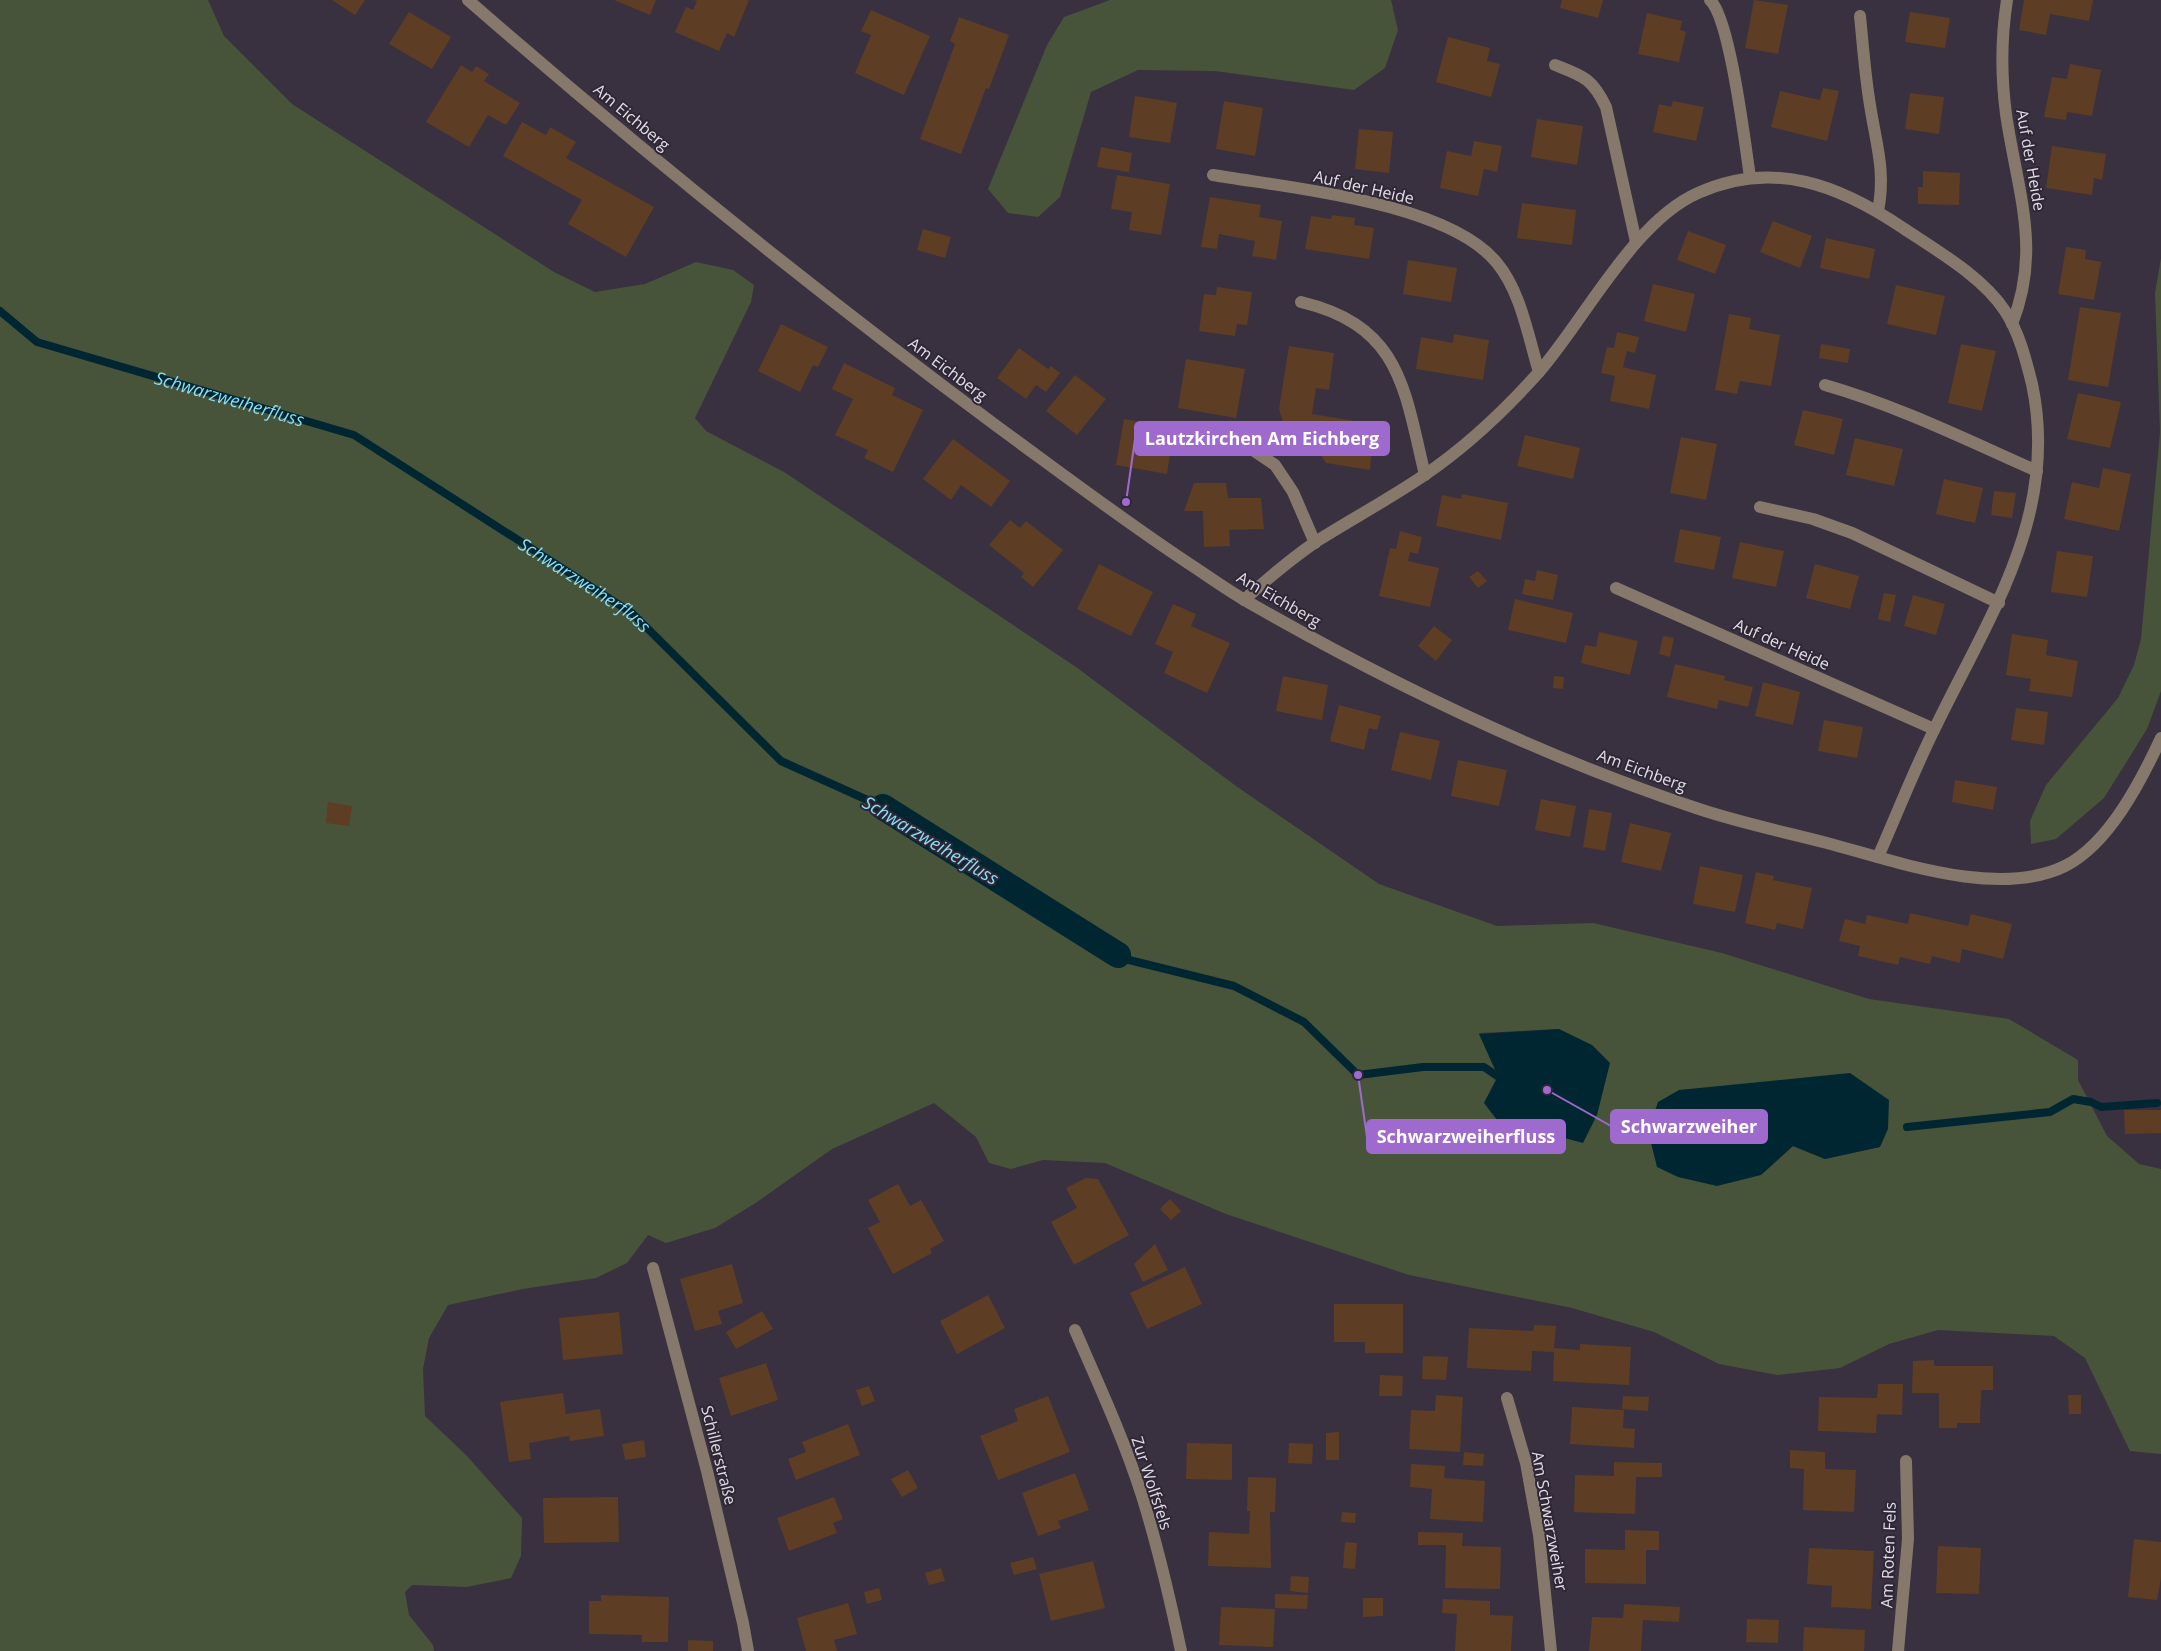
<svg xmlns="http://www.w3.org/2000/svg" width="2161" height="1651" viewBox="0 0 2161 1651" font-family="'Open Sans',sans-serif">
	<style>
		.green { fill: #47543a; fill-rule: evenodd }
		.water { fill: #002731 }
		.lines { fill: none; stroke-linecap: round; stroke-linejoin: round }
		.stream { stroke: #002731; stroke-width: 8 }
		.canal { stroke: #002731; stroke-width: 26 }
		.building { fill: #5d3d24 }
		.minor { stroke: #86786a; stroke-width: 12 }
		.labels { text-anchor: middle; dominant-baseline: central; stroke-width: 4; stroke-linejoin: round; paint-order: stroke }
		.street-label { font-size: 16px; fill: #e1dce6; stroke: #2f2736 }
		.water-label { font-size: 18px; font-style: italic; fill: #8adff8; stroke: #2f2736 }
		.leader { fill: none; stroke: #9f6acd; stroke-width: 2 }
		.callout-dot { fill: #9f6acd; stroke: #2f2736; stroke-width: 2 }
		.callout { fill: #9f6acd; stroke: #9f6acd; stroke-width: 2 }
		.callout-label { font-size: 18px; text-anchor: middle; font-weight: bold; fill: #fff }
	</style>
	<rect width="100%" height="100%" fill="#393140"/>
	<g class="green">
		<path d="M0 0H208L224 36 292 104 554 272 595 292 645 284 696 262 733 270 754 285 751 302 695 418 706 431 784 472 1076 667 1236 786 1379 884 1497 926 1593 923 1722 953 1869 999 2009 1019 2078 1060V1080L2107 1136 2139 1164 2161 1169V1454L2130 1451 2085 1358 2054 1336 1938 1330 1889 1344 1840 1368 1777 1375 1719 1364 1654 1332 1572 1308 1409 1275 1226 1214 1105 1163 1043 1160 1011 1169 989 1163 976 1137 934 1103 832 1149 757 1202 715 1228 666 1243 648 1235 627 1263 596 1278 523 1289 448 1305 429 1338 423 1369 425 1416 467 1456 522 1518 521 1556 511 1578 467 1587 412 1585 405 1592 409 1615 433 1645 434 1651H0ZM1559 1029 1484 1103 1498 1077 1479 1033ZM1850 1073 1879 1147 1825 1159 1793 1146 1761 1175Z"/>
		<polygon points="1110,0 1391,0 1398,30 1385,68 1354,90 1215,71 1138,70 1091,92 1060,197 1038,217 1008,213 988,189 1047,45 1064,17"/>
		<polygon points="2161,258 2161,691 2147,729 2104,798 2056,839 2031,844 2030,821 2046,785 2118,698 2134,665 2141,639 2160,432 2155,293"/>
	</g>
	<g class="water">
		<polygon points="1559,1029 1592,1045 1610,1063 1597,1115 1583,1143 1497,1120 1484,1103 1498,1076 1479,1034"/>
		<polygon points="1850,1073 1889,1100 1888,1129 1880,1147 1825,1159 1793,1146 1761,1175 1717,1186 1678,1177 1657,1167 1648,1131 1658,1102 1679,1090"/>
	</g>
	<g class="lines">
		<g class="stream">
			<path id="s1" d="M0 311 37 342 354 435 632 613 781 761 883 807"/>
			<polyline points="1121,958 1234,986 1304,1022 1358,1075 1423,1067 1484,1067 1506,1082"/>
			<polyline points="1907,1127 2050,1112 2073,1099 2091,1102 2101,1107 2157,1103"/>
		</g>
		<polyline class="canal" points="883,807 1118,955"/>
	</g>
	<g class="building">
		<polygon points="332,0 365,0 355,15"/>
		<polygon points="614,0 656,0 650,15"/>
		<polygon points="693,0 749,0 734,37 727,33 719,51 675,32 686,7 693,10 697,1"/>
		<polygon points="1562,0 1603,0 1598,18 1560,8"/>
		<polygon points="1754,0 1788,5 1778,54 1745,48"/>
		<polygon points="2024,0 2093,0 2089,21 2050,14 2046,35 2019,30"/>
		<polygon points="871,10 930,36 904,95 855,73 871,35 861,31"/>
		<polygon points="409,12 451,37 432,69 389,44"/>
		<polygon points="1910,12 1950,18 1945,48 1905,42"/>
		<polygon points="1647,13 1682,21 1680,30 1686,32 1679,62 1638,54"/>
		<polygon points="959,17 1009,35 989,89 986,88 961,154 920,139 955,44 950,41"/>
		<polygon points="1448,37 1490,48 1487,61 1500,64 1491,97 1436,82"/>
		<polygon points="2070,64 2101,70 2092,116 2067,112 2066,120 2044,117 2052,77 2067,79"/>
		<polygon points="461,65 472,72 476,66 489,74 484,81 520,103 506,125 488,115 469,147 426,122"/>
		<polygon points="1823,88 1839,91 1827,141 1771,127 1780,91 1820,100"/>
		<polygon points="1910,93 1944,97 1939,134 1905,129"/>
		<polygon points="1135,96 1177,103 1170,143 1129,137"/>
		<polygon points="1224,101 1263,108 1255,156 1216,149"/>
		<polygon points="1673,101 1704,107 1696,141 1653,132 1659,104 1671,107"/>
		<polygon points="1537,119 1583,126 1577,165 1531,157"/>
		<polygon points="522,122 546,135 550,127 576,142 566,158 654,207 626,257 568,224 582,200 503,156"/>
		<polygon points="1359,129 1393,132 1389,173 1355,169"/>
		<polygon points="1474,141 1502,146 1497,172 1484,169 1478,196 1440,188 1447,151 1471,156"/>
		<polygon points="2052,146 2106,154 2102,180 2094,178 2092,195 2046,188"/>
		<polygon points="1101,147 1132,153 1129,172 1097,167"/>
		<polygon points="1923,171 1960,173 1959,205 1918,204 1918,187 1923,187"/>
		<polygon points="1117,175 1170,184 1161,235 1129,230 1132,212 1111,209"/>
		<polygon points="1210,197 1261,205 1259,217 1282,221 1276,260 1252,256 1255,241 1219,234 1217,249 1201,247"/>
		<polygon points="1522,203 1576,210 1572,245 1517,238"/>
		<polygon points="1332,215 1355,218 1354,225 1374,228 1369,259 1305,249 1311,216 1331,219"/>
		<polygon points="1773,221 1812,236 1800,268 1760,252"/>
		<polygon points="923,229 951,237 945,258 917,250"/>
		<polygon points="1688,231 1726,245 1715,274 1677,260"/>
		<polygon points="1826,238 1875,249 1869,279 1820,268"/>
		<polygon points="2066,247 2086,250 2085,259 2101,262 2094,300 2058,294"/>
		<polygon points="1408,260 1457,268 1451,302 1403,294"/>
		<polygon points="1653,284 1695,294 1686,332 1644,321"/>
		<polygon points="1896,285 1945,296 1936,335 1887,324"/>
		<polygon points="1217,287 1252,292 1247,325 1237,324 1235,336 1199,331 1204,294 1216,295"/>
		<polygon points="2080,307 2121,313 2108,387 2068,380"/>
		<polygon points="1729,314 1751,318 1749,329 1780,335 1771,386 1740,381 1737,394 1715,390"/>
		<polygon points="781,324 828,347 818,367 813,365 800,392 758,371"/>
		<polygon points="1617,332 1639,337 1635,353 1627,351 1623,367 1656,375 1649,409 1610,401 1615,376 1601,373 1607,347 1614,348"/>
		<polygon points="1454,334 1489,340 1483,380 1416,369 1421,337 1453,343"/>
		<polygon points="1821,344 1850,349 1848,363 1819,358"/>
		<polygon points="1961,344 1996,351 1982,411 1948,403"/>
		<polygon points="1289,346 1334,353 1329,390 1316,388 1312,414 1355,421 1353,430 1373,435 1370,470 1326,463 1321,455 1292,452 1279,409"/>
		<polygon points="1019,348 1048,369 1051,366 1060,373 1046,392 1036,385 1026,399 997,378"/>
		<polygon points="1186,359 1245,369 1236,418 1178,408"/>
		<polygon points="844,363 895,388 892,395 923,410 893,472 864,458 868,450 835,435 853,399 832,389"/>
		<polygon points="1075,375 1106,399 1077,435 1046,411"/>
		<polygon points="2078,393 2121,402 2110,448 2067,439"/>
		<polygon points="1803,410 1843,419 1834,455 1794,445"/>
		<polygon points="1124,419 1174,428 1167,474 1116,465"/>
		<polygon points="1525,435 1580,448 1573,479 1517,466"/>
		<polygon points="1681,437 1717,444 1706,500 1670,493"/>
		<polygon points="1855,438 1903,449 1894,486 1846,475"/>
		<polygon points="953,439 1010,481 991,507 961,485 951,500 923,479"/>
		<polygon points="2103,468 2131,474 2119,531 2064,519 2072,482 2099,488"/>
		<polygon points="1944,479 1983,488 1975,523 1936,514"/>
		<polygon points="1194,483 1226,483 1228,498 1261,498 1264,529 1229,530 1230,546 1204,547 1203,511 1184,511"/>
		<polygon points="1994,491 2016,493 2012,518 1991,515"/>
		<polygon points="1462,494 1508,503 1501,540 1436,526 1442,495 1461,499"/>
		<polygon points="1010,520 1020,528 1026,521 1063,550 1033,587 1021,577 1024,573 989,545"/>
		<polygon points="1680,529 1721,537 1714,570 1674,562"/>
		<polygon points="1400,531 1422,537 1418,554 1410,552 1408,561 1439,568 1430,607 1379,596 1390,548 1396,549"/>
		<polygon points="1740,542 1784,551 1776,587 1732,578"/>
		<polygon points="2057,551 2093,556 2087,597 2051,592"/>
		<polygon points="1099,564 1153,592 1131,636 1077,609"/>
		<polygon points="1815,564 1859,576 1850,609 1806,598"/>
		<polygon points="1537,570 1558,575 1553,600 1522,594 1525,579 1535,581"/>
		<polygon points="1478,571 1487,581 1478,588 1469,577"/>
		<polygon points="1884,593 1896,595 1890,622 1878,619"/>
		<polygon points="1913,595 1945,604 1936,635 1904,626"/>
		<polygon points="1515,599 1573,613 1566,643 1508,630"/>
		<polygon points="1173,604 1196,614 1191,626 1230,643 1207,693 1164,673 1173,652 1155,644"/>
		<polygon points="1434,626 1452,640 1436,661 1418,646"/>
		<polygon points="1599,632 1638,641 1630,675 1581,663 1585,645 1596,647"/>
		<polygon points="2012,634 2048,640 2046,655 2078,661 2072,697 2029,691 2031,679 2006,675"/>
		<polygon points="1663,636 1674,638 1670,657 1659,654"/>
		<polygon points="1675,664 1725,676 1724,680 1753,687 1748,707 1719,700 1717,709 1667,697"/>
		<polygon points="1283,676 1328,685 1322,720 1276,711"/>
		<polygon points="1554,676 1564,677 1563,689 1553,688"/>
		<polygon points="1763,682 1800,692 1793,725 1755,716"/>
		<polygon points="1339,705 1381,716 1377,730 1369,728 1364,750 1330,741"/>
		<polygon points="2016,708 2048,712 2044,745 2011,740"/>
		<polygon points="1824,720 1863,727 1857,758 1818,751"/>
		<polygon points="1400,732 1440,741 1431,780 1391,770"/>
		<polygon points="1458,760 1507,770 1499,806 1451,796"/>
		<polygon points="1955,780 1997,787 1993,810 1952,802"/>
		<polygon points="1541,799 1576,806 1570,837 1535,830"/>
		<polygon points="328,802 352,806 349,826 326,823"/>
		<polygon points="1589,809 1612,813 1605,851 1583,847"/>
		<polygon points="1630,823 1671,833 1661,871 1621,862"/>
		<polygon points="1700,866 1743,875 1735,912 1693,904"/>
		<polygon points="1756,872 1774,876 1773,880 1812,888 1803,929 1777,923 1775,930 1745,923"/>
		<polygon points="1910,913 1968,926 1971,914 2012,924 2003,959 1962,949 1960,963 1932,956 1930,964 1900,957 1898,965 1858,956 1860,946 1839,941 1845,919 1865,924 1867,915 1908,924"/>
		<polygon points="2124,1110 2161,1110 2161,1133 2125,1134"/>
		<polygon points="1086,1178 1098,1179 1129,1235 1074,1265 1051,1222 1077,1208 1066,1188"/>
		<polygon points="898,1184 910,1206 921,1200 944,1241 930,1249 932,1253 893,1274 868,1228 880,1222 868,1200"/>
		<polygon points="1170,1199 1181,1211 1171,1220 1160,1209"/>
		<polygon points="1155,1244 1168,1270 1143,1282 1134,1264"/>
		<polygon points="732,1264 743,1303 718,1311 722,1324 695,1331 680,1279"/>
		<polygon points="1185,1267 1202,1304 1147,1329 1130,1293"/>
		<polygon points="988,1295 1005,1328 957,1354 940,1321"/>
		<polygon points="1334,1304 1403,1304 1403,1353 1365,1353 1365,1342 1334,1342"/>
		<polygon points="762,1311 773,1329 736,1349 726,1332"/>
		<polygon points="619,1312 623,1354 563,1360 559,1318"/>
		<polygon points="1534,1325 1556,1326 1554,1348 1580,1350 1580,1344 1631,1347 1629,1385 1553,1381 1554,1352 1532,1351 1531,1371 1467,1368 1469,1328 1533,1331"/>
		<polygon points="1423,1356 1448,1357 1446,1380 1422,1379"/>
		<polygon points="1934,1360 1934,1366 1993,1366 1993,1390 1981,1390 1980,1423 1957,1423 1957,1428 1939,1428 1939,1393 1912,1393 1913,1361"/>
		<polygon points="766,1363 778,1400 731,1416 719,1378"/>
		<polygon points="1380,1375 1403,1376 1402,1396 1379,1396"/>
		<polygon points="1878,1384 1903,1384 1902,1415 1877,1414 1876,1433 1818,1431 1819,1397 1877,1398"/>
		<polygon points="869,1386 875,1401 862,1406 856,1390"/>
		<polygon points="563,1393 566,1414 600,1409 604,1436 570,1441 569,1436 529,1443 531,1459 509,1462 500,1402"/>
		<polygon points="1436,1395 1463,1397 1460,1452 1409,1449 1411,1410 1435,1411"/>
		<polygon points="2068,1395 2081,1395 2081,1414 2069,1414"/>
		<polygon points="1048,1396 1070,1452 998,1480 980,1436 1018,1421 1014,1409"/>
		<polygon points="1623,1396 1649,1397 1648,1411 1622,1409"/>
		<polygon points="1572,1407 1624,1410 1623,1428 1635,1429 1634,1448 1570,1444"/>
		<polygon points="848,1424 860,1455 796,1480 788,1459 806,1452 802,1442"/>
		<polygon points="1339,1432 1339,1460 1326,1460 1326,1433"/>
		<polygon points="644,1440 646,1457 625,1460 622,1444"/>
		<polygon points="1187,1443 1232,1444 1232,1480 1186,1479"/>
		<polygon points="1289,1443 1313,1444 1312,1464 1288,1463"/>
		<polygon points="1790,1450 1825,1452 1825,1469 1856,1470 1854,1512 1803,1510 1804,1469 1790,1468"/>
		<polygon points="1464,1452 1484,1454 1483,1466 1463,1465"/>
		<polygon points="1614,1462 1662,1463 1662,1477 1636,1477 1635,1514 1574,1512 1575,1475 1614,1476"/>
		<polygon points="1411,1464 1445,1466 1444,1478 1485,1481 1483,1522 1430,1519 1432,1489 1410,1487"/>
		<polygon points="908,1470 918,1488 902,1497 891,1479"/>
		<polygon points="1075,1473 1089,1510 1058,1521 1061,1528 1038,1536 1022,1493"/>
		<polygon points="1248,1477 1276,1478 1275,1512 1270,1512 1271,1568 1208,1566 1209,1532 1249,1534 1250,1511 1247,1511"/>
		<polygon points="618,1497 619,1542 544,1543 543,1498"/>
		<polygon points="834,1497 843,1519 833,1523 837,1533 789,1551 777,1518"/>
		<polygon points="1342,1512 1356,1513 1355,1523 1341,1522"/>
		<polygon points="1625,1530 1659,1531 1659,1550 1646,1550 1646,1584 1585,1583 1585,1549 1625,1550"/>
		<polygon points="1418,1532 1463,1533 1462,1546 1501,1547 1500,1589 1445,1588 1446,1545 1418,1545"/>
		<polygon points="2134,1539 2161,1542 2161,1578 2157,1600 2128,1597"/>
		<polygon points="1345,1542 1357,1543 1355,1569 1343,1568"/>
		<polygon points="1938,1546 1981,1548 1979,1594 1936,1593"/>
		<polygon points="1809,1548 1874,1551 1871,1609 1831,1607 1832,1586 1807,1584"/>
		<polygon points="1033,1557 1037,1569 1014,1575 1010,1563"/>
		<polygon points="1093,1561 1105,1608 1051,1621 1039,1574"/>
		<polygon points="941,1568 945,1581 929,1585 925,1573"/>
		<polygon points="1291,1576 1309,1577 1308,1593 1290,1591"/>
		<polygon points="879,1588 882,1600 867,1604 864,1592"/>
		<polygon points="1275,1594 1308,1595 1307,1609 1275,1608"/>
		<polygon points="601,1595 669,1597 668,1642 642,1642 642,1635 589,1634 589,1601 601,1601"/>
		<polygon points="1363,1598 1383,1598 1383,1616 1363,1617"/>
		<polygon points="1443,1599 1490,1601 1490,1615 1513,1616 1511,1651 1455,1651 1457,1614 1442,1613"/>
		<polygon points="848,1603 857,1634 834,1640 837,1651 806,1651 797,1618"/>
		<polygon points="1624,1604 1680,1607 1679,1622 1643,1620 1641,1651 1589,1651 1592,1617 1623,1618"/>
		<polygon points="1221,1607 1275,1609 1273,1647 1219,1645"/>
		<polygon points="1747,1619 1779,1620 1778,1643 1746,1642"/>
		<polygon points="1804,1627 1865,1630 1864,1651 1803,1651"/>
		<polygon points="688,1640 713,1641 713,1651 688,1651"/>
	</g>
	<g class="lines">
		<g class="minor">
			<path d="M468 0C639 149 816 292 998 427 1061 473 1123 520 1188 563 1208 576 1227 590 1248 602 1391 684 1542 757 1699 809 1741 823 1785 832 1827 843 1895 861 1998 899 2065 866 2109 844 2141 781 2161 738"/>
			<path d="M1710 0C1730 18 1745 144 1750 177"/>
			<path d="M2007 0C2001 38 2001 76 2006 114 2017 190 2042 249 2012 324"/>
			<path d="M1860 16C1863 46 1865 75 1870 105 1876 144 1886 171 1878 211"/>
			<path d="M1555 65C1583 76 1592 78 1606 107L1636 242"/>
			<path d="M1213 175C1289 188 1448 202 1497 263 1521 292 1528 336 1539 372"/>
			<path d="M1301 302C1401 326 1404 388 1425 475"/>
			<path d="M1825 385C1898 406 1967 440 2037 471"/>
			<polyline points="1250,448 1275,465 1293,492 1315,543"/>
			<polyline points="1760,507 1813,519 1852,533 1999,603"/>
			<polyline points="1616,588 1934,729"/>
			<path d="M1244 600C1267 579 1291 559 1317 541 1352 519 1389 499 1423 476 1466 447 1505 410 1539 372 1585 319 1634 221 1698 193 1773 159 1839 185 1903 228 1936 250 1983 277 2005 311 2019 332 2026 360 2032 384 2060 514 1988 618 1935 728 1914 770 1897 814 1878 857"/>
			<polyline points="653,1268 707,1471 743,1623 748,1651"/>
			<path d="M1075 1330C1099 1385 1124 1439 1142 1496 1158 1547 1170 1599 1181 1651"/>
			<polyline points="1507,1398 1526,1463 1539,1535 1551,1651"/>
			<polyline points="1898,1651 1908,1539 1906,1461"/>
		</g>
	</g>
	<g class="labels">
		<g class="street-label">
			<text transform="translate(632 117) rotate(40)">Am Eichberg</text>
			<text transform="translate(2031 160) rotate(80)">Auf der Heide</text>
			<text transform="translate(1364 187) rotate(13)">Auf der Heide</text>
			<text transform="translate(948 369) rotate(37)">Am Eichberg</text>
			<text transform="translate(1279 599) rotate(30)">Am Eichberg</text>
			<text transform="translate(1782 644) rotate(24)">Auf der Heide</text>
			<text transform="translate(1642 770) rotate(20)">Am Eichberg</text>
			<text transform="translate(719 1455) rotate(76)">Schillerstraße</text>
			<text transform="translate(1152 1483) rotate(72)">Zur Wolfsfels</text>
			<text transform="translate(1550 1521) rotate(80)">Am Schwarzweiher</text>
			<text transform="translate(1888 1555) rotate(-88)">Am Roten Fels</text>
		</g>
		<g class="water-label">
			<text stroke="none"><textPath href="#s1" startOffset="249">Schwarzweiherfluss</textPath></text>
			<text stroke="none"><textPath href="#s1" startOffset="654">Schwarzweiherfluss</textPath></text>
			<text transform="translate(931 840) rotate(31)">Schwarzweiherfluss</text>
		</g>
	</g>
	<path class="leader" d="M1126 502L1135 439M1547 1090L1611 1126M1358 1075L1367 1137"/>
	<g class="callout-dot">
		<circle cx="1126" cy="502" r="5"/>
		<circle cx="1547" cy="1090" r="5"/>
		<circle cx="1358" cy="1075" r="5"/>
	</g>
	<g class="callout">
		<rect x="1135" y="422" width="254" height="33" rx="5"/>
		<rect x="1611" y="1110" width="156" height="33" rx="5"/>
		<rect x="1367" y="1120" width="198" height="33" rx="5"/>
	</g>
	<g class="callout-label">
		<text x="1262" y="445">Lautzkirchen Am Eichberg</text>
		<text x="1689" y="1133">Schwarzweiher</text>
		<text x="1466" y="1143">Schwarzweiherfluss</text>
	</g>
</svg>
